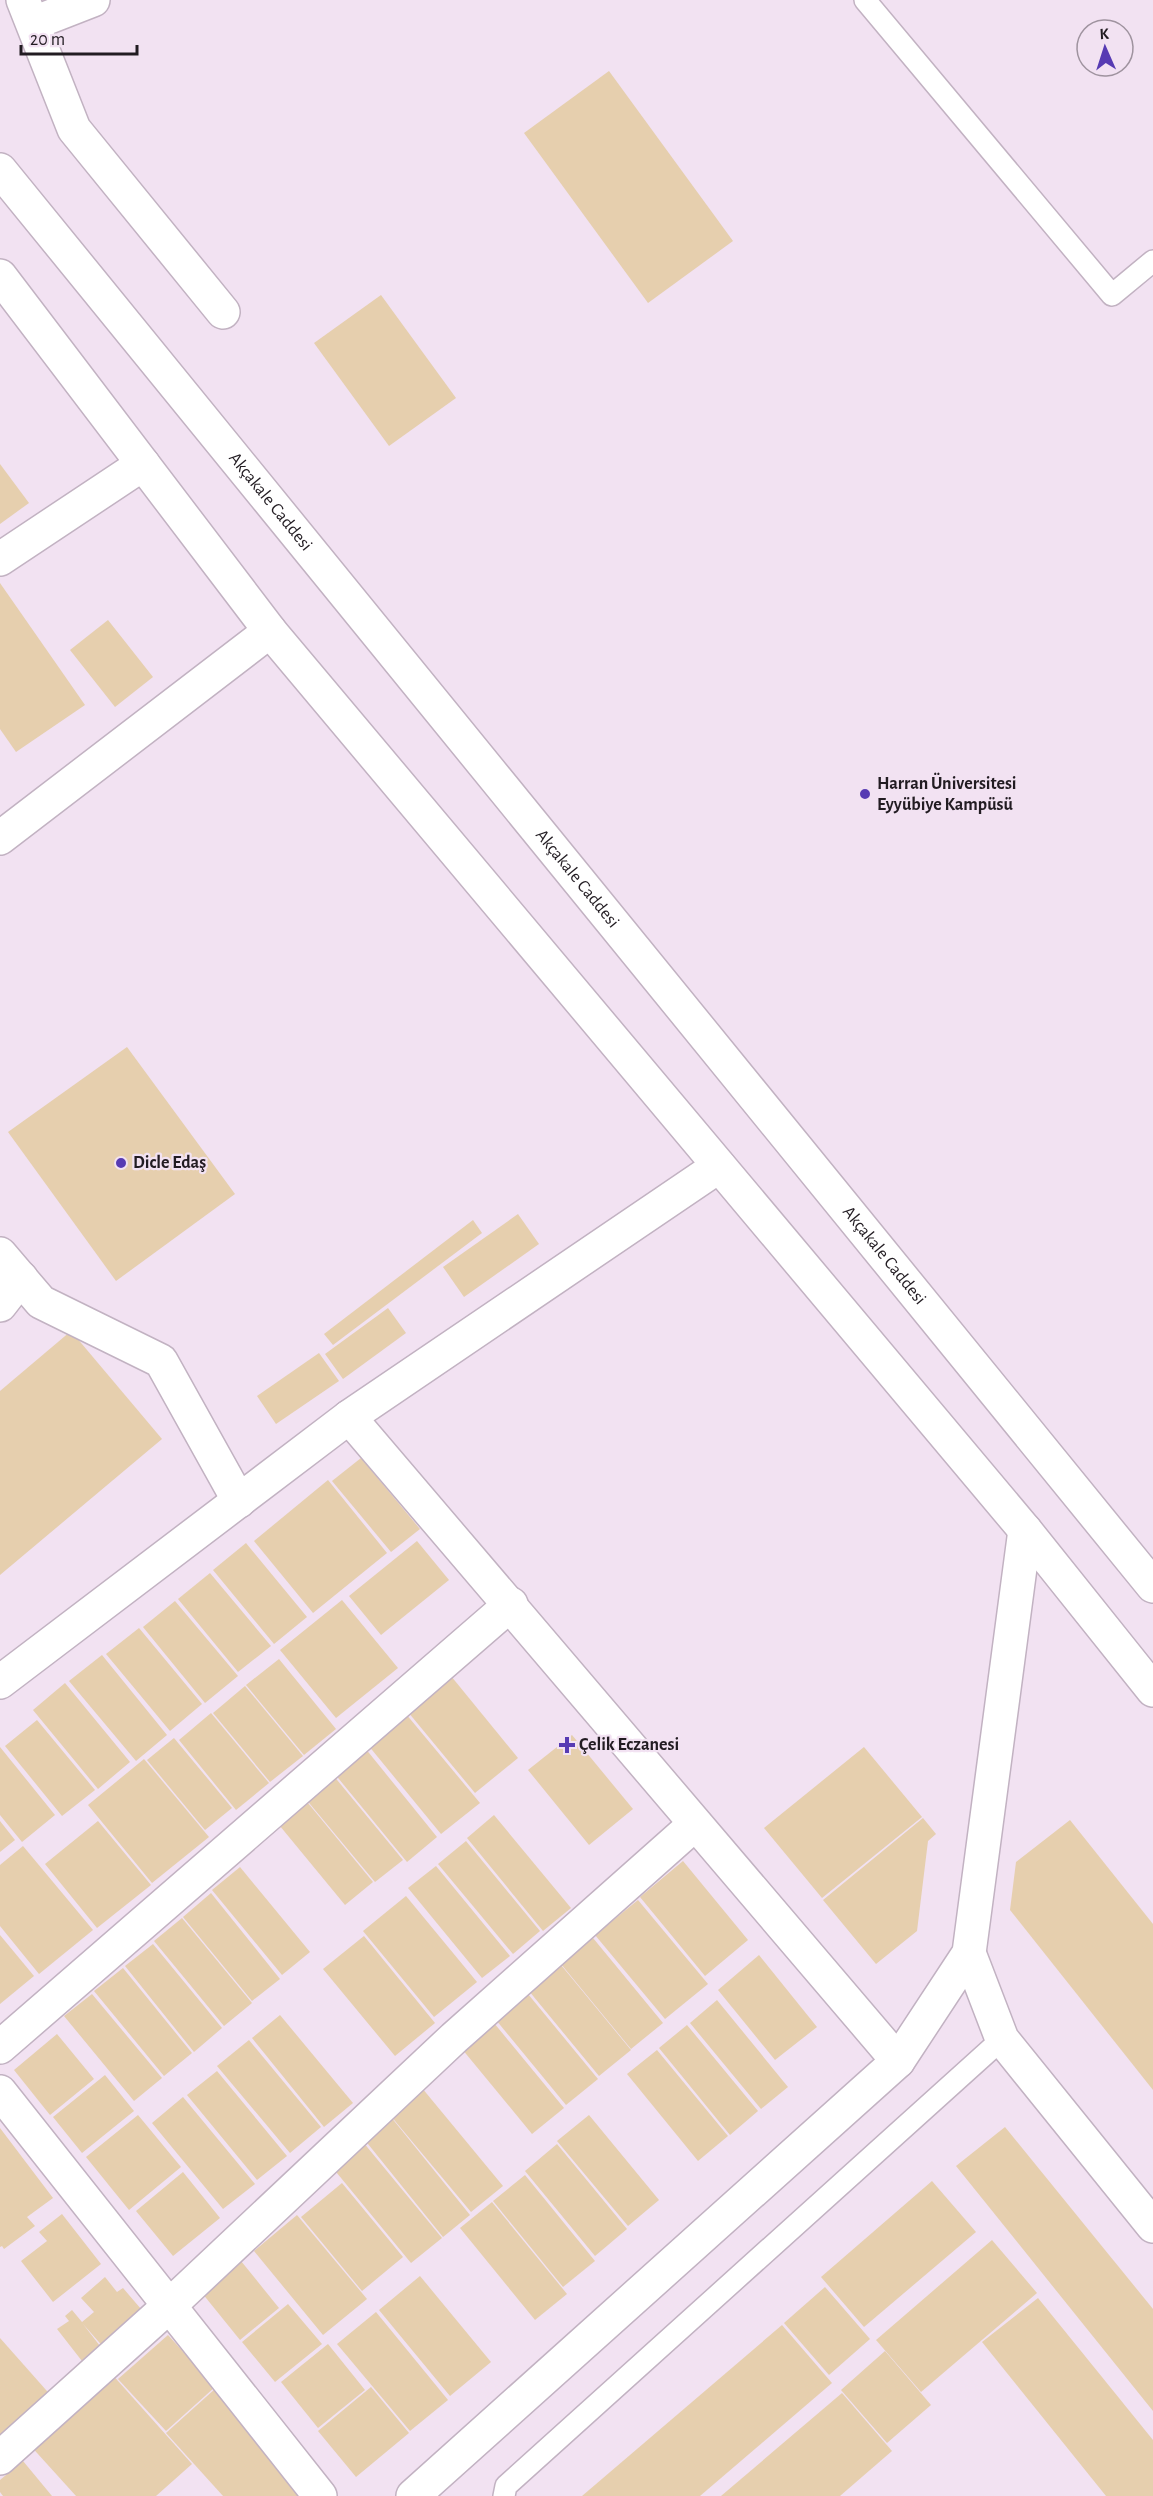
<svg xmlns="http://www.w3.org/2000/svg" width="1153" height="2496" viewBox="0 0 1153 2496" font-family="'Alegreya Sans',sans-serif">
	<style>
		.building { fill: #e6cfae }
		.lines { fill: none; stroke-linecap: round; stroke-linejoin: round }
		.service-casing { stroke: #c2b2c2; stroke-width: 24 }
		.minor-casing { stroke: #c2b2c2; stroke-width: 36 }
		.tertiary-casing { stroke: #c2b2c2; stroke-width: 36 }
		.primary-casing { stroke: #c2b2c2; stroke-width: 36 }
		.service { stroke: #fff; stroke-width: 21 }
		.minor { stroke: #fff; stroke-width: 33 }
		.tertiary { stroke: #fff; stroke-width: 33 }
		.primary { stroke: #fff; stroke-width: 33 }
		.poi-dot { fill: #573bb3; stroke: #f2e2f2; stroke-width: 2 }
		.labels { text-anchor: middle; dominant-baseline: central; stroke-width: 4.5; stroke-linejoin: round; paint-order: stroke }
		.street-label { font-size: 18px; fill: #221c22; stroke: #f2e2f2 }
		.poi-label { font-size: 18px; font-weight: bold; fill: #221c22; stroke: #f2e2f2; text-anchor: start }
	</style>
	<rect width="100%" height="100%" fill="#f2e2f2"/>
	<g class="building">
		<polygon points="609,71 733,241 648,303 524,133"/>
		<polygon points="381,295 456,398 389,446 314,343"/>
		<polygon points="0,464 29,503 0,524"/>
		<polygon points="0,583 85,705 16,752 0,729"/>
		<polygon points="108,620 153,677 115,707 70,650"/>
		<polygon points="127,1047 235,1194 116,1281 8,1132"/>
		<polygon points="518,1214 539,1244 464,1297 443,1267"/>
		<polygon points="473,1220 482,1233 333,1345 324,1334"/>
		<polygon points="388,1308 406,1333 343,1379 325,1354"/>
		<polygon points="71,1331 162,1439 0,1575 0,1391"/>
		<polygon points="319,1353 339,1381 276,1424 257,1396"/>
		<polygon points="361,1458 420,1529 391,1552 332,1481"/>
		<polygon points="328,1480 387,1553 313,1613 254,1541"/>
		<polygon points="417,1541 449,1580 381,1635 349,1596"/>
		<polygon points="246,1543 307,1617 274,1644 213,1570"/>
		<polygon points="210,1573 271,1646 238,1672 178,1599"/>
		<polygon points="342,1600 398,1668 336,1718 280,1650"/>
		<polygon points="175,1601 238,1676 205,1703 143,1627"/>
		<polygon points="139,1628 202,1704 170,1731 106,1654"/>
		<polygon points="102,1655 167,1735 136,1761 69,1681"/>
		<polygon points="279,1659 336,1729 304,1755 246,1685"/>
		<polygon points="451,1676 518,1758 475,1793 408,1712"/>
		<polygon points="65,1683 130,1762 98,1789 33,1710"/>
		<polygon points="245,1686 303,1756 270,1782 213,1713"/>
		<polygon points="211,1713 269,1783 236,1810 179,1740"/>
		<polygon points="406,1714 480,1803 441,1834 368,1745"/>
		<polygon points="37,1720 95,1790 62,1816 5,1746"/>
		<polygon points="572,1735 633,1809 589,1845 528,1770"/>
		<polygon points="174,1738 232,1808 205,1830 147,1760"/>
		<polygon points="0,1747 55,1815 22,1842 0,1815"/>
		<polygon points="864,1747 922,1817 822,1898 764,1828"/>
		<polygon points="365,1748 437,1837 407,1862 334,1773"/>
		<polygon points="144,1759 209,1837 152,1883 88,1805"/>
		<polygon points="333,1775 403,1860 375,1882 305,1798"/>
		<polygon points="303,1797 373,1882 345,1905 275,1820"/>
		<polygon points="494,1815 571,1908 543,1931 467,1838"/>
		<polygon points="923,1818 936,1834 928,1841 917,1931 876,1964 823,1900"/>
		<polygon points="1070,1820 1153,1924 1153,2090 1010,1910 1016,1862"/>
		<polygon points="0,1821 15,1840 0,1852"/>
		<polygon points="98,1821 151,1885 97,1928 45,1864"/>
		<polygon points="466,1841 540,1931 513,1954 438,1864"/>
		<polygon points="23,1846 93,1930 39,1974 0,1926 0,1865"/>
		<polygon points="683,1861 748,1940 705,1976 640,1897"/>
		<polygon points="436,1866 510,1956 482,1978 408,1888"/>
		<polygon points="240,1867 310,1952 282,1975 212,1890"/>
		<polygon points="211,1893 280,1979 252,2001 183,1917"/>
		<polygon points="406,1896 477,1982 434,2017 363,1931"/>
		<polygon points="638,1900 708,1984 665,2019 595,1935"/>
		<polygon points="182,1918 252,2003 224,2026 154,1941"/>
		<polygon points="0,1935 34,1976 0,2004"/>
		<polygon points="364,1936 435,2023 395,2056 323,1969"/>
		<polygon points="593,1938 663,2023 631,2049 561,1964"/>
		<polygon points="153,1944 222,2028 194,2052 125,1966"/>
		<polygon points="759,1955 817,2027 775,2060 718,1990"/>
		<polygon points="561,1965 631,2050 599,2076 529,1991"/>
		<polygon points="123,1968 192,2053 164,2076 94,1991"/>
		<polygon points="92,1994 162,2078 134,2101 64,2016"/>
		<polygon points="528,1994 598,2079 566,2105 496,2020"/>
		<polygon points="717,2000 788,2087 761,2109 690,2023"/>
		<polygon points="280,2015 353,2103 324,2127 252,2038"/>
		<polygon points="494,2023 564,2108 532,2134 462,2049"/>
		<polygon points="687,2025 758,2111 730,2135 659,2048"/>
		<polygon points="57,2034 94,2079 50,2115 14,2070"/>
		<polygon points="249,2040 321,2127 290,2153 217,2066"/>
		<polygon points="657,2050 728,2136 698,2161 627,2074"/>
		<polygon points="217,2071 287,2156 257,2180 187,2095"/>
		<polygon points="105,2075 134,2111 82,2153 53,2117"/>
		<polygon points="422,2088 503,2186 471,2212 390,2115"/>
		<polygon points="183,2097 255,2184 223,2209 152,2123"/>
		<polygon points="138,2115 181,2167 129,2210 86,2157"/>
		<polygon points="589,2115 659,2200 628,2226 557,2141"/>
		<polygon points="391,2117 470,2215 443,2237 364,2139"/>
		<polygon points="1005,2127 1153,2309 1153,2411 956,2166"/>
		<polygon points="0,2128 53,2198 27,2217 35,2226 4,2249 2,2246 0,2247"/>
		<polygon points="363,2142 442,2238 411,2263 332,2167"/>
		<polygon points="557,2144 627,2229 595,2256 525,2171"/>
		<polygon points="183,2172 220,2218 173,2256 136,2211"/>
		<polygon points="525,2175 595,2261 563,2287 493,2201"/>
		<polygon points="932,2181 976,2232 864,2327 821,2277"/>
		<polygon points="342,2183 403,2257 362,2291 301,2217"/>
		<polygon points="492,2202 567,2294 535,2320 460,2228"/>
		<polygon points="62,2214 101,2264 53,2302 21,2261 47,2241 39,2232"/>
		<polygon points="297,2215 367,2299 323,2335 254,2251"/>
		<polygon points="992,2240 1037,2293 921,2392 876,2340"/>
		<polygon points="241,2261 279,2308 240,2340 202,2293"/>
		<polygon points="420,2276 491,2362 450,2396 379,2310"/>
		<polygon points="105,2277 117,2292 123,2288 147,2316 106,2350 83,2324 107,2355 89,2370 57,2329 69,2321 65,2316 72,2310 82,2322 94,2312 81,2298"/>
		<polygon points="825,2287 870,2339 829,2375 784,2323"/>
		<polygon points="1038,2298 1153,2440 1153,2496 1106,2496 982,2342"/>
		<polygon points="288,2304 322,2344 275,2382 242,2342"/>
		<polygon points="376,2312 448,2400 410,2431 337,2344"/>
		<polygon points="782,2325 832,2383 700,2496 582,2496"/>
		<polygon points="168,2335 215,2387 166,2431 118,2379"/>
		<polygon points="0,2338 54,2399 0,2436"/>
		<polygon points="328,2344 365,2390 318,2428 281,2382"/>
		<polygon points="885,2351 931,2405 887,2443 841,2390"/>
		<polygon points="110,2372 192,2464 156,2496 76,2496 28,2443"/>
		<polygon points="371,2387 409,2433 356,2477 318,2431"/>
		<polygon points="216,2388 308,2496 223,2496 166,2433"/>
		<polygon points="842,2393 892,2451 840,2496 721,2496"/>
		<polygon points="23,2461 52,2496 3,2496 0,2492 0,2480"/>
	</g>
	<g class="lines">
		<defs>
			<g id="service">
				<polyline points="865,0 1112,295 1153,261"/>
				<polyline points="504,2496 506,2486 1002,2039"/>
			</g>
			<g id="minor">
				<polyline points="23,0 74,129 223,312"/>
				<polyline points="34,23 93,0"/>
				<polyline points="0,559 143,464"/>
				<polyline points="0,838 270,631"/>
				<polyline points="0,1254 41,1302 161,1361 239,1501"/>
				<polyline points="0,1305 21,1278"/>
				<polyline points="349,1417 719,1166"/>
				<polyline points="0,1682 349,1417 898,2061"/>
				<polyline points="969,1953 1002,2039 1153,2226"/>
				<polyline points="0,2047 511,1604"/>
				<polyline points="0,2092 320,2496"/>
				<polyline points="0,2458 169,2306 454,2038 695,1824"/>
			</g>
			<polyline id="tertiary" points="413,2496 898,2061 969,1953 1025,1530"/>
			<g id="primary">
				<path id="s1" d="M0 170 1153 1586"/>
				<polyline points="0,276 270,631 1025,1530 1153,1690"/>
			</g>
		</defs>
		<use href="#service" class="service-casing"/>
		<use href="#minor" class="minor-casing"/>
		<use href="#tertiary" class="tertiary-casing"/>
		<use href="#primary" class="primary-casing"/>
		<use href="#service" class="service"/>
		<use href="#minor" class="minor"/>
		<use href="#tertiary" class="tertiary"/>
		<use href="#primary" class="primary"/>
	</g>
	<g class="poi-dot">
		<circle cx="865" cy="794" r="6"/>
		<circle cx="121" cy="1163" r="6"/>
		<path d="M564 1736h6v6h6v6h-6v6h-6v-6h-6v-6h6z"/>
	</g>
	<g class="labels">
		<g class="street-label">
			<text stroke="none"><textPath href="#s1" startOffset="428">Akçakale Caddesi</textPath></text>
			<text stroke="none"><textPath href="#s1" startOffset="914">Akçakale Caddesi</textPath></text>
			<text stroke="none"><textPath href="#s1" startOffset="1400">Akçakale Caddesi</textPath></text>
		</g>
		<g class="poi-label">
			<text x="877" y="784">Harran Üniversitesi<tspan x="877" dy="21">Eyyübiye Kampüsü</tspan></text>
			<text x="133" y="1163">Dicle Edaş</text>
			<text x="579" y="1745">Çelik Eczanesi</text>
		</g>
	</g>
	<g transform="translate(1105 48) rotate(357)"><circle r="28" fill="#f2e2f2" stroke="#9f939f" stroke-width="1.5"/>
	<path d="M0-4.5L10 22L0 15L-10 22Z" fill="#573bb3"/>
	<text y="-9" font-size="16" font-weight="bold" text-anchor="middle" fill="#221c22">K</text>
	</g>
	<path d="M21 45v9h116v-9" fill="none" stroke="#221c22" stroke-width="3"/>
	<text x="30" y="45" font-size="18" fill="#221c22" stroke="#f2e2f2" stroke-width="4.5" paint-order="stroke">20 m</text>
</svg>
